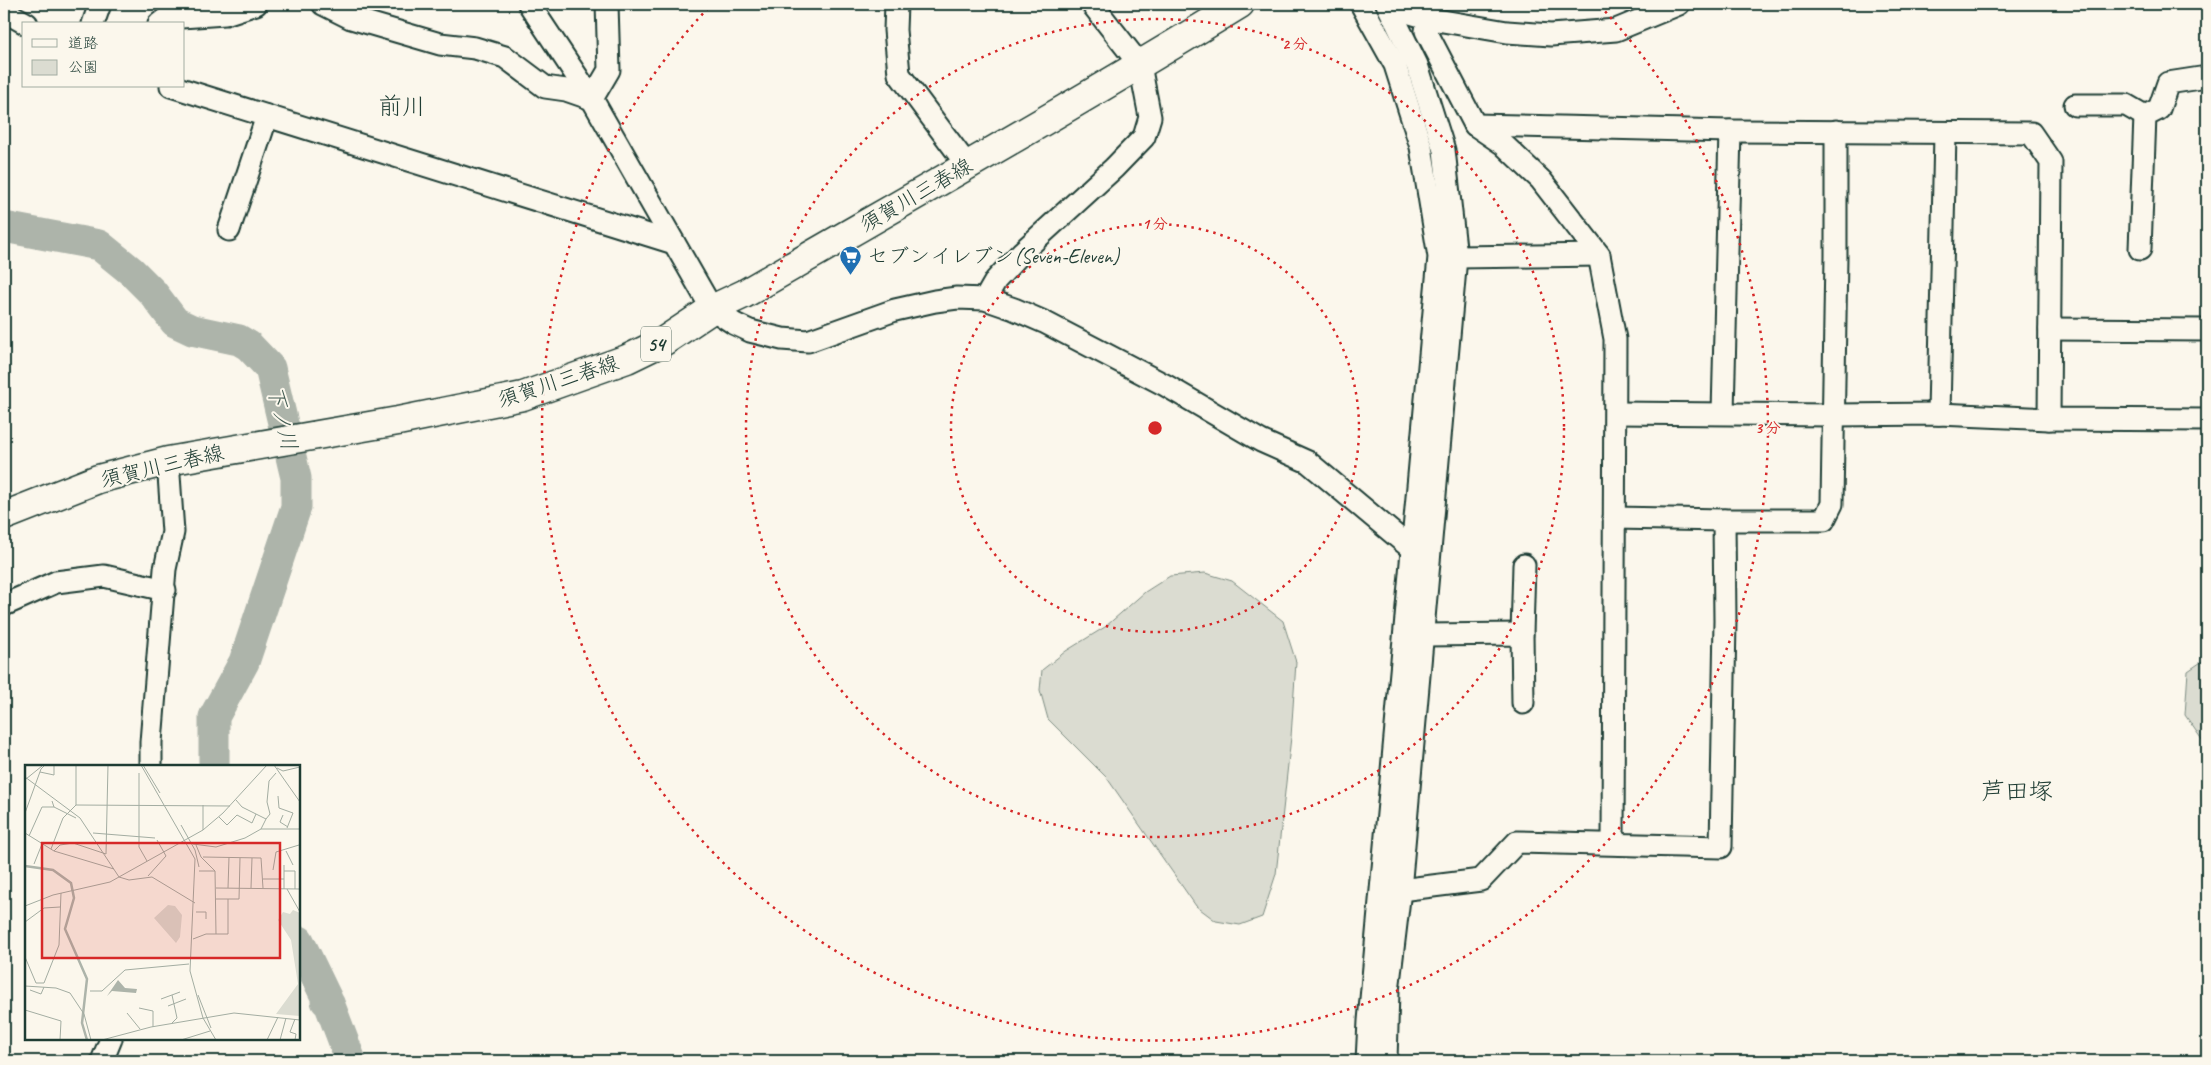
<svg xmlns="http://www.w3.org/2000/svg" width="2211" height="1065" viewBox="0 0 2211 1065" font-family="Caveat,'Klee One',sans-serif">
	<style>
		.green { fill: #dbdcd1; stroke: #7d8c82 }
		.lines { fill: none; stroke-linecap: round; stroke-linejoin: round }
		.river { stroke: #adb4aa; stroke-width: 31 }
		.minor-casing { stroke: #1f3d34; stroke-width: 25 }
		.major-casing { stroke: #1f3d34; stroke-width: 31 }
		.minor { stroke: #fbf7ec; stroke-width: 21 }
		.major { stroke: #fbf7ec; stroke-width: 28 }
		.ring { fill: none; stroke: #d62828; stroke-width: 2.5; stroke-dasharray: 2.5 5 }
		.labels { text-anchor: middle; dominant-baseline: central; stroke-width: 4; stroke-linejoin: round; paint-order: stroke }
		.shield { fill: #fbf7ec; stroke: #61756b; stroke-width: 1 }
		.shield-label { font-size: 20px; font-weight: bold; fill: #1f3d34 }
		.street-label { font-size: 21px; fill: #1f3d34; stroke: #fbf7ec }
		.poi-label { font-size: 21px; fill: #1f3d34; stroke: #fbf7ec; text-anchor: start }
		.water-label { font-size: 22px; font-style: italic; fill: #425b52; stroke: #fbf7ec }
		.quarter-label { font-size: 24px; fill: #1f3d34; stroke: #fbf7ec }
		.inset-river { fill: none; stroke: #adb4aa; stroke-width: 2.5 }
		.inset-road { fill: none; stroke: #a3ada2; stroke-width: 1 }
		.view { fill: #d62828; fill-opacity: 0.15; stroke: #d62828; stroke-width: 2.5 }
		.inset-edge { fill: none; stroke: #1f3d34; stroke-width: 2.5 }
		.centre { fill: #d62828; stroke: #fbf7ec; stroke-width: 2.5 }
		.ring-label { font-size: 15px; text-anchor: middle; font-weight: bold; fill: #d62828; stroke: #fbf7ec; stroke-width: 4; stroke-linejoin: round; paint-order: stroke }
	</style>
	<rect width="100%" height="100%" fill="#fbf7ec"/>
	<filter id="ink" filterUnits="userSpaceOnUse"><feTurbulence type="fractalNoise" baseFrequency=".02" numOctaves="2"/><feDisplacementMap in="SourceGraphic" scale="10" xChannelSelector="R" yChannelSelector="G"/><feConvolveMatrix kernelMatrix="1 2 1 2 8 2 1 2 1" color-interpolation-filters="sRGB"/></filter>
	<g filter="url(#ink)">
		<g class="green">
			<polygon points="1205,573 1232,581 1283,621 1296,662 1291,737 1276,874 1262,917 1240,925 1216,921 1196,906 1107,778 1048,719 1040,690 1042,670 1066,651 1105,627 1145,592 1170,576"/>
			<polygon points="2207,658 2207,747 2185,715 2188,671"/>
		</g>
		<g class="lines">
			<g class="river">
				<polyline points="4,227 99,245 131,271 153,293 175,322 192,330 239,340 249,346 270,368 296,478 296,507 244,662 214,717 214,766"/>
				<polyline points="299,941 327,999 326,1001 329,1003 351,1061"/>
			</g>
			<defs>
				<g id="minor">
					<polyline points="323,4 351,18 440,44 475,48 505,57 545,87 566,90 592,99 609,70 607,4"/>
					<polyline points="529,4 592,99 712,309 735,324 750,331 782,339 808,341 895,310 935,301 957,298 985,299 1014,309 1044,322 1165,385 1261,441 1308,462 1413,550 1429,556"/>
					<polyline points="896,4 895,30 899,74 967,165"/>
					<polyline points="1361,4 1395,65 1421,147 1439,257 1369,1021 1367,1061"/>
					<polyline points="1389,7 1431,19 1507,32 1551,35 1616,30 1679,4"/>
					<polyline points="4,11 27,24"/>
					<polyline points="1428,18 1426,31 1475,125 1503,144 1541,180 1599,255 1615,339 1613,843"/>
					<polyline points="93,24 100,4"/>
					<polyline points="159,24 167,18 225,14 256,4"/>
					<polyline points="171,86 674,243"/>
					<polyline points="2075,105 2126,105 2145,116"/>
					<polyline points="1475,125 1730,131 2031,133 2051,162 2049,419"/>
					<polyline points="229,230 267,116"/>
					<polyline points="2140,249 2145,116 2159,109 2168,83 2207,77"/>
					<polyline points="1456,257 1599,255"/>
					<polyline points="985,299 996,280 1022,252 1114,168 1144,137 1150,117 1140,65 1092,4"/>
					<polyline points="2050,329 2207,330"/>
					<polyline points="1616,413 1834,415 1939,414 2049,419 2207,420"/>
					<polyline points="1723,413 1730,131"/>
					<polyline points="1939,414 1945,133"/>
					<polyline points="1614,518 1724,520 1824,520 1832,504 1836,256 1836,131"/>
					<polyline points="4,605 56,582 104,576 165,590"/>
					<polyline points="1522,634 1524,565"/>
					<polyline points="1423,635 1522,634 1523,703"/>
					<polyline points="151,766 151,742 165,569 173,532 168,461"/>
					<polyline points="1400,890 1481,880 1517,842 1721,847 1725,621 1724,520"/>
					<polyline points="102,1061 111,1039"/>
					<polyline points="1386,1061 1388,991 1400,890 1456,257 1444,150 1417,65 1387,4"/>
				</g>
				<path id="major" d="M4 516 98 479 168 461 398 421 523 396 627 359 664 341 712 309 744 294C910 198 1077 104 1240 4"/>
			</defs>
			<use href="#minor" class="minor-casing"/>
			<use href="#major" class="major-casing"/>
			<use href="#minor" class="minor"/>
			<use href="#major" class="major"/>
		</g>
	</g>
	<g class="ring">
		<circle cx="1155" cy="428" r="204"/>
		<circle cx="1155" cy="428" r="409"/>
		<path d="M1600 6A613 613 0 1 1 710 6"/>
	</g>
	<defs>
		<symbol id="supermarket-pin" viewBox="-11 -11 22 30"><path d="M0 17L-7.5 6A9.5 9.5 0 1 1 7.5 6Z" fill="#1f6fb2" stroke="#fbf7ec"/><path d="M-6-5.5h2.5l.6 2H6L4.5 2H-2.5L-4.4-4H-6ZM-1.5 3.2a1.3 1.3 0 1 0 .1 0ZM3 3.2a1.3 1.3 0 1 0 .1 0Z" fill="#fff"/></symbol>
	</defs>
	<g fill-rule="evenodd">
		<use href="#supermarket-pin" x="838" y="244" width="25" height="34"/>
	</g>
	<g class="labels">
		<rect class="shield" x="641" y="326.5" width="30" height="35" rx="4"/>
		<g class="shield-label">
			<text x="656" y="344">54</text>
		</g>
		<g class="street-label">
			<text transform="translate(916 195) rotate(-30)">須賀川三春線</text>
			<text transform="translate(558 381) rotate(-18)">須賀川三春線</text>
			<text transform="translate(162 466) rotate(-13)">須賀川三春線</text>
		</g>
		<g class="poi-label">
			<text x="867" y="256">セブンイレブン(Seven-Eleven)</text>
		</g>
		<g class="water-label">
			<text transform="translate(282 418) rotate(76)">下ノ川</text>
		</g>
		<g class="quarter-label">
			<text x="402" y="106">前川</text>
			<text x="2017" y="791">芦田塚</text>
		</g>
	</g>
	<g transform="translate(25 765)">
		<rect width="275" height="275" fill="#fbf7ec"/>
		<path d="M143 140 150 141 157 150 155 172 151 178 129 153ZM268 145 275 148V251L251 249 273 219 266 175 253 155 258 147 265 149Z" fill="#dbdcd1"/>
		<path d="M93 215 100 223 112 224 111 228 87 226 82 231Z" fill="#adb4aa"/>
		<path class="inset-river" d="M0 101 28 105 46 118 49 133 40 164 62 214 57 258 62 275"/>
		<path class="inset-road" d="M116 0 170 94 165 206 178 253 191 275M118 0 135 28M249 0 275 37M252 3 258 6 275 2M15 7 29 10V0M114 8V82L122 96M0 12 55 53 94 112 104 115 127 112 170 138M1 14 17 1M253 31 254 43 268 48 262 63M211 35 217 42 241 54 236 64M51 40V0M29 42 51 53M0 48 16 4 20 0M258 50 255 57 263 62M194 52 202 60 212 50 227 58 231 49M241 54 245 49 242 37 244 16 251 8M156 60 170 85 174 102M178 65V40M0 68 29 86 89 104M68 68 130 73M4 71 17 42H29L27 36M168 79 191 82 220 73 236 64H275M171 80 176 92 190 106 191 169M26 84 38 53 51 40 205 41M29 86 35 80 48 78 81 89 83 0M261 86 268 100M178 92 236 93 238 123M9 99 17 79M248 105 251 87 274 80M174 106H190M259 106H270V124M123 111 141 91 132 75M238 114H259M191 123 275 124M203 123 204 92M226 123 227 93M259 124V100M262 124 275 147M191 134H214L215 93M0 141 28 130 85 117 178 65 198 48 242 0M171 147H181V154M0 157 19 143 35 142M168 174 181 169H203V134M0 192 11 218H19L34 180 36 128M0 221 31 223 45 228 59 249 66 275M5 225 16 229 19 222M65 226H77L100 205 164 199M147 230 152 253 147 258M173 230 186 263M136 234 155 227M143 241 161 234M114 243 128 246V262M0 245 36 256 35 275M102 248 115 264M77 275 126 262 209 248 275 255M156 275 185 266M242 275 253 252M255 275 261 253M270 275 271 269 265 267 270 254"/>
		<path class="view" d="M17 78H255V193H17Z"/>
		<rect width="275" height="275" class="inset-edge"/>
	</g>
	<circle cx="1155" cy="428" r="8" class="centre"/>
	<g class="ring-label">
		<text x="1295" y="49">2 分</text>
		<text x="1155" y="229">1 分</text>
		<text x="1768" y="433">3 分</text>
	</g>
	<rect width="2211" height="1065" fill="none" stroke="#fbf7ec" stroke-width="20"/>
	<rect x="10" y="10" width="2191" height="1045" fill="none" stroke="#1f3d34" stroke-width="2" filter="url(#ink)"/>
	<rect x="22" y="22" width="162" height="65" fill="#fbf7ec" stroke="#a3ada2"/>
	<rect x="32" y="39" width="25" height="8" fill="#fbf7ec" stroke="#a3ada2"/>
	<text x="68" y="48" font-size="15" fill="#1f3d34">道路</text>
	<rect x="32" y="60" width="25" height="15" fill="#dbdcd1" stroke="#a3ada2"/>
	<text x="68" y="72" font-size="15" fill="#1f3d34">公園</text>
</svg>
